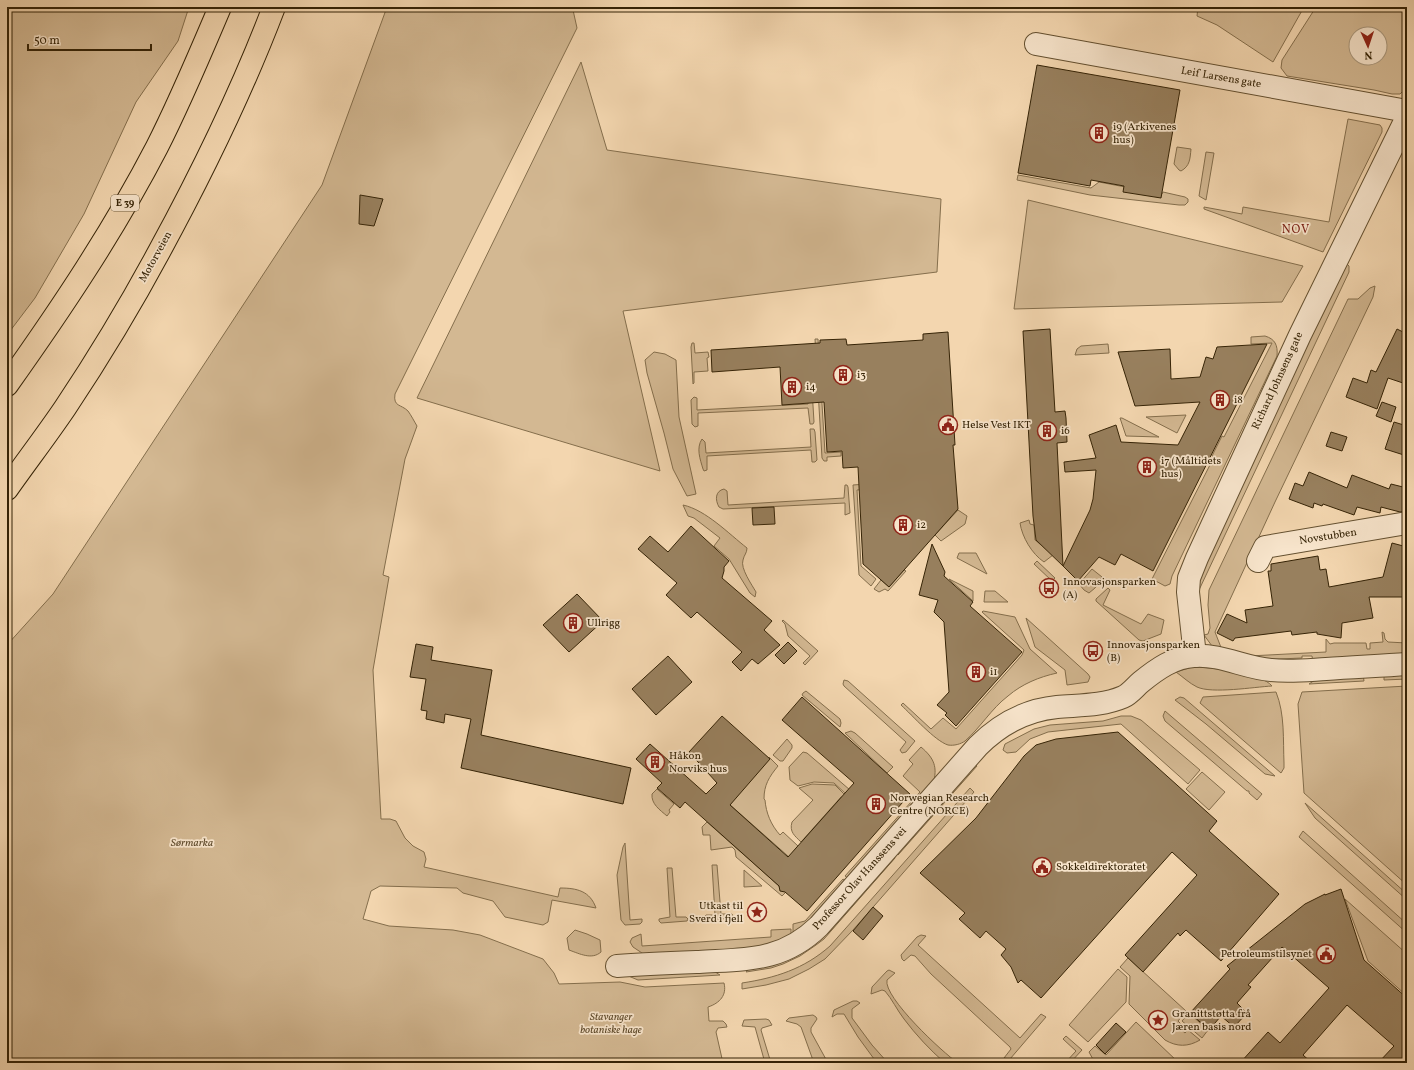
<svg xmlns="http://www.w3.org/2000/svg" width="1414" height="1070" viewBox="0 0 1414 1070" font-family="Vollkorn,serif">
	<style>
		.green { fill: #d3b892; stroke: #846e4c; fill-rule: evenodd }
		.building { fill: #98805e; stroke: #352306 }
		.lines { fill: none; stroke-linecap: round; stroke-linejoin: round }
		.minor-casing { stroke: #645030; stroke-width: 24 }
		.highway-casing { stroke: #352306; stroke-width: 24 }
		.minor { stroke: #f7e4cb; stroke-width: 22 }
		.highway { stroke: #f3d6af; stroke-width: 22 }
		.labels { text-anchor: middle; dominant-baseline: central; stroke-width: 3.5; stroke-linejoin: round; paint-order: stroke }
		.shield { fill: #f7e4cb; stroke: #6f5d41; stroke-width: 1 }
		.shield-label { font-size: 10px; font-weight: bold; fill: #352306 }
		.street-label { font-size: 11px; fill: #352306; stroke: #f7e4cb }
		.poi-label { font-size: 11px; fill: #352306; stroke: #f7e4cb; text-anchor: start }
		.park-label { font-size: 11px; font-style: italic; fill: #5c4829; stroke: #f7e4cb }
		.neighbourhood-label { font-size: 12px; letter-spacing: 1px; fill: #7a1f14; stroke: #f7e4cb }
	</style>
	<rect width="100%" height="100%" fill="#f3d6af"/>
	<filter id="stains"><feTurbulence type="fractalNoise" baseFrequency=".005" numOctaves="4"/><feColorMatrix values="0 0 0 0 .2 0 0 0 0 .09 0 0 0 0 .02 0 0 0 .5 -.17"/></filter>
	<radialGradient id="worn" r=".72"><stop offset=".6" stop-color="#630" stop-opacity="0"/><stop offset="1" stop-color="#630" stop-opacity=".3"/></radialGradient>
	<g class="green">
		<polygon points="7,7 189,7 178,41 136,102 84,214 35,298 7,335"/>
		<path d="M387 7H570L573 10 577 28 395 394C393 407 401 404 408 411 411 415 414 421 417 426L405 459 383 575 389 577 373 670 381 819H390L396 821 405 838 413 846 424 852 426 859 424 867 558 897 560 888C577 888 590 891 596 908L552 900 548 922 543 925 505 917 493 901 463 893 457 888 380 886 371 891 363 919 389 926 453 930 480 935 543 959 554 973 559 984 620 982 645 987 724 983C727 995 720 1003 708 1007L709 1021H723L726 1024 727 1027 718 1028 716 1032 723 1063H7V645L53 594 322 185Z"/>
		<polygon points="1198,7 1304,7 1273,62 1217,25 1197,16"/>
		<path d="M1316 7H1407V83L1404 90 1400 94H1392L1374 90 1287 76 1281 68 1282 60ZM1356 34H1380V58H1356Z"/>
		<polygon points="581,62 607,150 941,199 937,272 623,311 660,471 417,398"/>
		<polygon points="1348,119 1380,125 1382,128 1382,132 1323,252 1204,209 1204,207 1242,214 1243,207 1329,222"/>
		<path d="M1177 147 1191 149C1190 159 1190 166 1181 171L1179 170 1174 164Z"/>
		<polygon points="1206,152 1214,153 1206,200 1199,196"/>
		<polygon points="1018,175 1091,188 1099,182 1162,194 1163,192 1185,197 1188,199 1188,202 1185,205 1179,205 1090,195 1017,180"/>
		<polygon points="1028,200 1303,266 1282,302 1014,309"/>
		<polygon points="1346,263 1349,266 1349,272 1199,590 1200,570"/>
		<polygon points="1375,286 1373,297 1275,502 1215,632 1222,650 1212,646 1204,635 1208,634 1210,628 1208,605 1209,590 1348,299 1358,299 1370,288"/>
		<path d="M1265 336C1275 339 1278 345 1277 356L1172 576 1170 584 1165 586 1152 579 1214 457 1212 456 1222 436 1224 437 1272 343 1251 344V337Z"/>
		<polygon points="815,339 818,339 825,453 841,452 841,456 827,457 827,461 824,461 822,458"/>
		<polygon points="692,343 694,343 695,353 708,352 709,357 707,358 708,371 694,372 694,383 693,384 691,347"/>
		<polygon points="1108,344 1109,353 1075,355 1077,349 1081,346"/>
		<polygon points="654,352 665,354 676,360 679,417 696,494 687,496 673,469 664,433 647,373 645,360"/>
		<polygon points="808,387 812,389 814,422 813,424 810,424 808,408 698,413 698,426 695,427 692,424 691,400 694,397 697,398 697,410 808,404"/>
		<polygon points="1186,415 1177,433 1146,417"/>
		<polygon points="1120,418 1122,418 1159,437 1126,436"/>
		<path d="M810 429H814L815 432 817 460 815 462H812L811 450 707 456V470L704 471 703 469C700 459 696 448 702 439L705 442 706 453 811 447Z"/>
		<polygon points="893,482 894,487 857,490 861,566 876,579 871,586 859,575 853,485"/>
		<path d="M845 485H847L848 487 850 513 845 515V503L723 509 719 507C715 500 715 491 724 489L727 491 728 505 844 498Z"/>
		<path d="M683 505C706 510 729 534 747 548 747 553 744 555 743 560 740 568 752 585 756 592L755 597 750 593 729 559 714 546 720 538 694 518 688 516Z"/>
		<polygon points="958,510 967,516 965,524 941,541 935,535"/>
		<path d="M1029 520 1030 524 1034 525 1035 540 1053 555 1044 562C1032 554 1022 537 1020 523Z"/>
		<polygon points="959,553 976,553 987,574 957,558"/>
		<polygon points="1037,561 1055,578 1052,581 1034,564"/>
		<polygon points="1092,569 1102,577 1095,588 1089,593 1084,590 1079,584"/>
		<polygon points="904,570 906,571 888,591 885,589 879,592 874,589 881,580 889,587"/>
		<polygon points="949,579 973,591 973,601"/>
		<polygon points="1108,588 1110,590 1103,605 1141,624 1148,614 1164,620 1161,634 1143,641 1139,640 1096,601 1096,599"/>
		<polygon points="985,591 995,591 1008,602 984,602"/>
		<path d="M983 611 1015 617 1030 649 1057 673C1039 677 1022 684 1008 696 991 709 981 727 965 741 961 744 954 746 948 745 935 741 912 715 901 705L903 703 931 729 943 718 956 729 1022 655 1024 650 982 612Z"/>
		<polygon points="1026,618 1088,674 1090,677 1088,682 1067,685 1065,670 1035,647"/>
		<polygon points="783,620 818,651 805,665 803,663 810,656 788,636 785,624 782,621"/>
		<polygon points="1382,632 1384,633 1385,639 1388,642 1407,643 1407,656 1313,662 1312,656 1302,656 1302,658 1256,660 1249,656 1326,652 1326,639 1330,644 1334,643 1366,643 1367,649 1370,649 1370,643 1383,642"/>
		<path d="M1192 667C1209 667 1262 673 1272 686 1254 687 1212 694 1197 687 1189 683 1183 677 1176 672Z"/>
		<polygon points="1407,672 1407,679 1384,680 1384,673"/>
		<polygon points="1363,674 1364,681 1309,684 1315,680"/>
		<polygon points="844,680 848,681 915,741 906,752 902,753 900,750 906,742 844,686 843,684"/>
		<polygon points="1407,686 1407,885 1304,793 1298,704 1302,692"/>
		<polygon points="806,691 840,719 841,723 840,727 802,695 803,693"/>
		<path d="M1276 692C1285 714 1283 740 1284 763V768L1281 773 1200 703 1203 697Z"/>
		<polygon points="1180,697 1184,698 1275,776 1265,774 1206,724 1175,700"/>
		<polygon points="1165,711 1262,794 1257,800 1249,793 1249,791 1247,791 1165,721 1163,716"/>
		<polygon points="1121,716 1131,716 1141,720 1200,770 1188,784 1121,724 1048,732 1030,739 1016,752 1007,753 1003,750 1005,744 1034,729 1050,725 1103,721"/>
		<polygon points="851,731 855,733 893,767 887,773 845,733"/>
		<polygon points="787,739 792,745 792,748 783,761 780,761 773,755"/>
		<path d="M921 747C934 758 938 767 933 784L849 879 845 876 920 792 903 776 913 764 909 760Z"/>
		<polygon points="803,752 807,753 850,790 846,794 834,783 814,782 798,786 790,780 789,767"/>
		<path d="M769 757 778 766C769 777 764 785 764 799L765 800C766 813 771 825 780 835L783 832 798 846 797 864 728 803Z"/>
		<polygon points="974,763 977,766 898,855 898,854 894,856 895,858 824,939 816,945 800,956 783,964 771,968 746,972 750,968 771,963"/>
		<polygon points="1202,772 1225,792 1209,810 1186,789"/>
		<path d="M812 784 835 785 847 797H841L801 842C795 836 789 832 792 822L813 800 799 788Z"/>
		<path d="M970 788 974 792 853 930 825 959 809 969 789 979 766 985 742 989V983C775 978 804 969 830 946Z"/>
		<path d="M657 789 674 804 669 810 670 812 667 816C660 810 651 804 652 794Z"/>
		<polygon points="1305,803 1407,894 1407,900 1315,818"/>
		<polygon points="707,822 779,886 781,890 786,892 782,896 736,857 735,850 732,847 711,850 710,835 703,835 702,827"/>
		<polygon points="1303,831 1407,924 1407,933 1299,837"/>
		<polygon points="625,843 630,920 642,919 642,922 640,924 625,925 621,920 617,875 623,847"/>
		<polygon points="712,865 717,865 721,914 732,914 733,916 732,918 705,920 703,918 706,915 715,915"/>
		<polygon points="667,868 672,868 676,917 686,917 688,919 687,921 661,923 659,921 659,919 670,917"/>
		<polygon points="744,870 762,886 744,887"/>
		<polygon points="843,879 847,882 793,937 793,924 805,921"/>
		<polygon points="1345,899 1407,954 1407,996 1368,961"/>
		<polygon points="791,929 791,938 764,949 645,955 633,947 630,942 632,938 641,934 642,946 771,937 771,930"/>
		<path d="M575 930 587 934 600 940 601 952C592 960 580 954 569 950L567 938Z"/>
		<polygon points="921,935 926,936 918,945 1020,1038 1041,1014 1046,1017 1010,1059 1004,1058 1011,1049 1010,1047 931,974 915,956 911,955 904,961 902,959 901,955 917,937"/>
		<path d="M1128 958 1186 1011 1178 1021 1181 1024 1178 1027 1185 1033 1188 1030 1200 1040C1188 1047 1177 1047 1165 1040L1129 1004 1130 976 1120 967Z"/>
		<polygon points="1118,969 1127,977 1126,1002 1088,1042 1069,1025"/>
		<polygon points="712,970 720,975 638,980 626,975"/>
		<path d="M889 970 895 973 887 980C883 997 943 1053 958 1063H945C930 1050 916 1035 904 1019 897 1010 892 999 885 991L882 990 871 994 872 987 887 971Z"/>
		<polygon points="853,1001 857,1001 860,1003 852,1009 852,1018 872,1045 888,1063 877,1063 858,1037 844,1014 837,1014 832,1017 834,1010"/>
		<polygon points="1189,1013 1208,1030 1202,1038 1182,1021"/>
		<polygon points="813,1015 816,1017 817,1019 811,1028 811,1032 828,1063 814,1063 801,1027 797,1024 786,1021 789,1018"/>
		<polygon points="766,1019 769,1020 772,1025 762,1028 761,1030 771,1063 765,1063 755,1027 742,1026 744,1020"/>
		<polygon points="1136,1022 1178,1062 1178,1063 1095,1063 1089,1052 1095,1046 1106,1055"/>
		<polygon points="1066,1036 1082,1050 1070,1063 1065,1063 1076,1051 1063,1039"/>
	</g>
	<g class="building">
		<polygon points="1037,65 1180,90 1161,198 1123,192 1124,186 1091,180 1090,186 1018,173"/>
		<polygon points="360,195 383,199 374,226 359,224"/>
		<polygon points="1050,329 1055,412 1065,411 1066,418 1067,442 1057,443 1063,566 1036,540 1033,516 1026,386 1023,331"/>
		<polygon points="1397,329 1407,334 1407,374 1403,383 1388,378 1377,409 1346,397 1353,378 1367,383 1371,370 1376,372"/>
		<polygon points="948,332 955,445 953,445 958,509 889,587 863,564 858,467 843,468 842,451 827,452 824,402 782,405 780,367 712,372 711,350 820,343 820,340 846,339 847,345 923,340 923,334"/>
		<polygon points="1267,344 1153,571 1121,554 1115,565 1099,557 1078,581 1063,566 1090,510 1093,499 1096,470 1065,472 1064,462 1096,458 1089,435 1116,425 1121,442 1178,445 1200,402 1135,406 1118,352 1170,349 1171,379 1200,377 1206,357 1213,359 1217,347"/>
		<polygon points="1382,402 1396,407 1391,422 1376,416"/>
		<polygon points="1394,422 1407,426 1407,456 1385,449"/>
		<polygon points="1331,432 1347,437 1342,451 1326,446"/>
		<polygon points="1309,472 1347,488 1352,475 1389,489 1391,484 1407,488 1407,511 1400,512 1381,507 1380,513 1357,507 1354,515 1323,504 1322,506 1314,503 1313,508 1289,499 1295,483 1303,486"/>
		<polygon points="774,507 775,524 753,525 752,508"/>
		<polygon points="691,526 729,561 724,567 724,571 722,578 772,621 764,630 780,645 758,664 752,659 741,671 732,662 742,652 697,612 691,618 666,595 677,583 638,549 650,536 668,552"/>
		<polygon points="1392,543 1407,547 1407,597 1369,597 1373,618 1342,623 1341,638 1317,634 1317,632 1292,635 1291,631 1235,638 1233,641 1217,633 1227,614 1247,623 1245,610 1273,606 1268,571 1271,571 1271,564 1318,556 1320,570 1326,569 1329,587 1383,577"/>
		<polygon points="932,544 945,572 944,576 973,602 970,606 1022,652 956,726 945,715 947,713 937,705 949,692 944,622 934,612 938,600 919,595"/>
		<polygon points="577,594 603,621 569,652 543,625"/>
		<polygon points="788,642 797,651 784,664 775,655"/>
		<polygon points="416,644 433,647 431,660 492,670 481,735 631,768 623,804 461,768 471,719 445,714 444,723 426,719 427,711 421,710 426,679 410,677"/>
		<polygon points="668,656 692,682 656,715 632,689"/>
		<polygon points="802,697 910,794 807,911 785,892 780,891 779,886 685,802 680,808 657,788 662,783 636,759 650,744 706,794 717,783 689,752 722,716 770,759 730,805 788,857 854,783 782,720"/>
		<polygon points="1118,732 1217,821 1209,831 1279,894 1221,961 1186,930 1180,936 1178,933 1143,972 1125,955 1197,875 1172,852 1041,998 1021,980 1018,983 1011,967 1001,955 1006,949 986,931 980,938 959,919 965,913 920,873 976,818 1024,756 1036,745 1056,739"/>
		<polygon points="1341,889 1364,960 1407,998 1407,1063 1378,1063 1394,1046 1347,1005 1303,1055 1312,1063 1240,1063 1268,1032 1280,1043 1329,988 1282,947 1248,985 1251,987 1237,1003 1247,1013 1234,1027 1221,1016 1209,1030 1190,1013 1230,969 1227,966 1305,904 1325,894 1325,895"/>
		<polygon points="873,907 883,916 863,940 853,931"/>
		<polygon points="1116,1023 1126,1032 1105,1054 1096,1045"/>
	</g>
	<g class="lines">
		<defs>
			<g id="minor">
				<polyline points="1036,44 1407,111"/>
				<polyline points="1258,561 1265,547 1407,523"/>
				<polyline points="1195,656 1188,592 1189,578 1197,558 1300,335 1407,117"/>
				<path d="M617 966C644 964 672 963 699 962 746 959 782 962 819 926L978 746C1000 724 1026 710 1057 707 1079 705 1102 706 1123 697 1130 694 1135 687 1141 682 1157 669 1174 657 1194 656 1221 654 1245 668 1271 670 1289 672 1308 670 1326 669 1353 667 1380 666 1407 664"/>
			</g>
			<g id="highway">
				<path d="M7 385C61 309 114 230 157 147 180 102 200 54 220 7"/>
				<path d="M7 489C26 462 46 436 65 408 99 357 131 304 160 250 203 171 242 91 274 7"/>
			</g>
		</defs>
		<use href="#minor" class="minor-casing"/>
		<use href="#highway" class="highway-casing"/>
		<use href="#minor" class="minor"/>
		<use href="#highway" class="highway"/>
	</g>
	<defs>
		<symbol id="building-ring" viewBox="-11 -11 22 22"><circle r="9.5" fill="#f7e4cb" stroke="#8f2418" stroke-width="1.5"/><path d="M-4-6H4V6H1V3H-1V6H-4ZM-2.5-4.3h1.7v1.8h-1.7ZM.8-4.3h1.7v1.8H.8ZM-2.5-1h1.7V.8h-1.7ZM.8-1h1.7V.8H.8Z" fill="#8f2418"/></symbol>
		<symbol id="civic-ring" viewBox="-11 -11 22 22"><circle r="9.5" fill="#f7e4cb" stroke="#8f2418" stroke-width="1.5"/><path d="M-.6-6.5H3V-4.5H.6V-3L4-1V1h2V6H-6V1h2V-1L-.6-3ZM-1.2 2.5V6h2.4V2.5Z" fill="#8f2418"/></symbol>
		<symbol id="bus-ring" viewBox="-11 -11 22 22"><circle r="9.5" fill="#f7e4cb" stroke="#8f2418" stroke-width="1.5"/><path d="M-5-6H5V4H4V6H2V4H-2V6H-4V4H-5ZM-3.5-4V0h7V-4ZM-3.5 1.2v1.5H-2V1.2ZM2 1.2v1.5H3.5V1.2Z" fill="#8f2418"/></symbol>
		<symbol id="sight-ring" viewBox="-11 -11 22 22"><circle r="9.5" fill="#f7e4cb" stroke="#8f2418" stroke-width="1.5"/><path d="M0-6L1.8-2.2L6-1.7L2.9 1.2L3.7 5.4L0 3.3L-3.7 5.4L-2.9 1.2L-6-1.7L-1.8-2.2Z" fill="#8f2418"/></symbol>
	</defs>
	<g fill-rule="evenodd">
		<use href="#building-ring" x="1088" y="122" width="22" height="22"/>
		<use href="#building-ring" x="832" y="364" width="22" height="22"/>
		<use href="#building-ring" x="781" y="376" width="22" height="22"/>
		<use href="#building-ring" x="1209" y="389" width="22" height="22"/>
		<use href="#civic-ring" x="937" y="414" width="22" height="22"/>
		<use href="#building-ring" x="1036" y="420" width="22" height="22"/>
		<use href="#building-ring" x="1136" y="456" width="22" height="22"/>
		<use href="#building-ring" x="892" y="514" width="22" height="22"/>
		<use href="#bus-ring" x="1038" y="577" width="22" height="22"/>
		<use href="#building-ring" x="562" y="612" width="22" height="22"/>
		<use href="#bus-ring" x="1082" y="640" width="22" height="22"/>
		<use href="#building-ring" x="965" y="661" width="22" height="22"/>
		<use href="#building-ring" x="644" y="751" width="22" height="22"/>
		<use href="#building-ring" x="865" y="793" width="22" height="22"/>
		<use href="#civic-ring" x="1031" y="856" width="22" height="22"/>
		<use href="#sight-ring" x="746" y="901" width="22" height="22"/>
		<use href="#civic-ring" x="1315" y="943" width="22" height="22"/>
		<use href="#sight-ring" x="1147" y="1009" width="22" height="22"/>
	</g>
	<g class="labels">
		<rect class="shield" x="111" y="195" width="28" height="16" rx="3"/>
		<g class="shield-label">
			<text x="125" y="203">E 39</text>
		</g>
		<g class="street-label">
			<text transform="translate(1221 78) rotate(10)">Leif Larsens gate</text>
			<text transform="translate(156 257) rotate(-61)">Motorveien</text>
			<text transform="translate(1278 381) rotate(-65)">Richard Johnsens gate</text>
			<text transform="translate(1328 537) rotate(-9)">Novstubben</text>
			<text transform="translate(860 879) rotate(-48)">Professor Olav Hanssens vei</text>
		</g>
		<g class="poi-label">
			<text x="1113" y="127">i9 (Arkivenes<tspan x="1113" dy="13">hus)</tspan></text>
			<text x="857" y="375">i3</text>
			<text x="806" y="387">i4</text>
			<text x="1234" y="400">i8</text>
			<text x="962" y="425">Helse Vest IKT</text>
			<text x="1061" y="431">i6</text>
			<text x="1161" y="461">i7 (Måltidets<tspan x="1161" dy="13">hus)</tspan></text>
			<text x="917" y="525">i2</text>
			<text x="1063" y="582">Innovasjonsparken<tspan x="1063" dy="13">(A)</tspan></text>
			<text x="587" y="623">Ullrigg</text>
			<text x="1107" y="645">Innovasjonsparken<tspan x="1107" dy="13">(B)</tspan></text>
			<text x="990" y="672">i1</text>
			<text x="669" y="756">Håkon<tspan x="669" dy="13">Norviks hus</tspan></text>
			<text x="890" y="798">Norwegian Research<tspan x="890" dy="13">Centre (NORCE)</tspan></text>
			<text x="1056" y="867">Sokkeldirektoratet</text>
			<text x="743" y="906" text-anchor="end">Utkast til<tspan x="743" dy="13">Sverd i fjell</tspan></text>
			<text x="1312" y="954" text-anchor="end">Petroleumstilsynet</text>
			<text x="1172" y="1014">Granittstøtta frå<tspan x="1172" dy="13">Jæren basis nord</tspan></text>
		</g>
		<g class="park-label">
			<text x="192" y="843">Sørmarka</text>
			<text x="611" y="1017">Stavanger<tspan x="611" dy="13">botaniske hage</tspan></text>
		</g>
		<g class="neighbourhood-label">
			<text x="1296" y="230">NOV</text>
		</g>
	</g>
	<rect width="1414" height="1070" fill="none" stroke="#f3d6af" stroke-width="24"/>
	<rect x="8" y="8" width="1398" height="1054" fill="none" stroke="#352306" stroke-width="2"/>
	<rect x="12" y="12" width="1390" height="1046" fill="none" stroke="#352306"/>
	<g transform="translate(1368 46) rotate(177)"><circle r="19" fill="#f7e4cb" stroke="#a9977c"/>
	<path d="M0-3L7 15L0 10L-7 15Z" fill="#8f2418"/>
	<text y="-6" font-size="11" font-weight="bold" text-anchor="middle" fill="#352306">N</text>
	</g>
	<path d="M28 44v6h123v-6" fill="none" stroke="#352306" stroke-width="2"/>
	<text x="34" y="44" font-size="12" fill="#352306" stroke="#f7e4cb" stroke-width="3" paint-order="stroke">50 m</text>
	<rect width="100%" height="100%" filter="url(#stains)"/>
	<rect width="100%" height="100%" fill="url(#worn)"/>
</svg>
